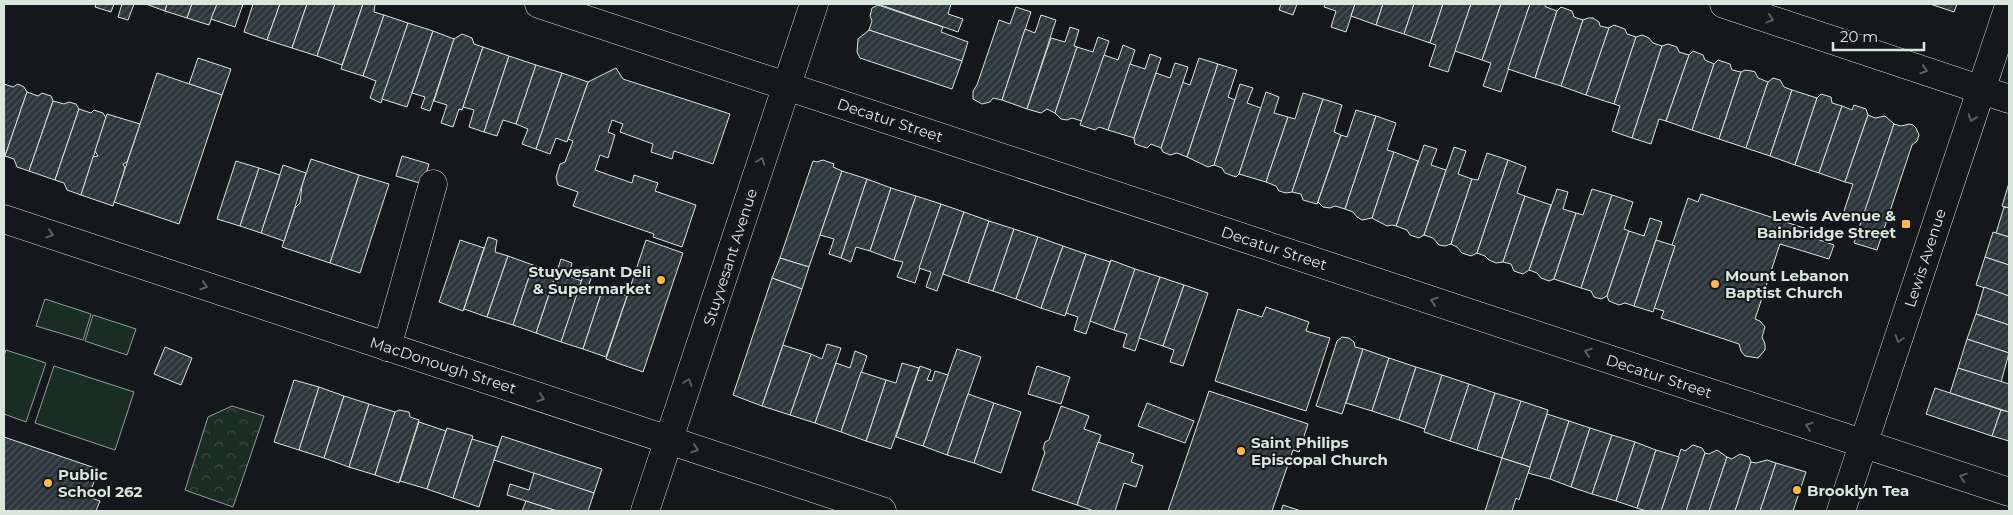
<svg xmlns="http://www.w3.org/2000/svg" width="2013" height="515" viewBox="0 0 2013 515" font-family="Montserrat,sans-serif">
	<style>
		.forest { fill: url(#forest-crowns); stroke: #939e99 }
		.garden { fill: #1a2d24; stroke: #939e99 }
		.building { fill: url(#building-hatch); stroke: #d8e6dc }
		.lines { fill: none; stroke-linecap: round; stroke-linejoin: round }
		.minor-casing { stroke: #d8e6dc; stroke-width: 29 }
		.minor { stroke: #14181c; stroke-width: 28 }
		.oneway { stroke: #59605f }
		.poi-dot { fill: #ffb74d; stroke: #14181c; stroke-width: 2 }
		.labels { text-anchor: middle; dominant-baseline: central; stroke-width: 4; stroke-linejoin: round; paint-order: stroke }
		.street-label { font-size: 15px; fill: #d8e6dc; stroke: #14181c }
		.poi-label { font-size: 15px; font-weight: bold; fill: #d8e6dc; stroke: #14181c; text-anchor: start }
	</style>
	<defs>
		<pattern id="forest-crowns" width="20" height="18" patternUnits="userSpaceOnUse" patternTransform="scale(1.25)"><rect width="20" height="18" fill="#1a2d24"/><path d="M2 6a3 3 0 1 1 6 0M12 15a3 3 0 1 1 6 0" fill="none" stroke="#3b4b43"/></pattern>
		<pattern id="building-hatch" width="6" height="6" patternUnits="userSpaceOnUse" patternTransform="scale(1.25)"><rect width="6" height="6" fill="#2c363c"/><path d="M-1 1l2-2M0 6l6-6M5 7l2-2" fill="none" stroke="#4a5358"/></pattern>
	</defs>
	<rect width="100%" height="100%" fill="#14181c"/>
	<polygon class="forest" points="232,406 264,416 233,507 185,490 208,417"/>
	<g class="garden">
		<polygon points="45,299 91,314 83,340 36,326"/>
		<polygon points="93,315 136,329 127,355 85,341"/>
		<polygon points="6,350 46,363 26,422 4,414 4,356"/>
		<polygon points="54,366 134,392 115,450 35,423"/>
	</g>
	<g class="building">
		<polygon points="96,4 114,4 111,12 95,7"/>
		<polygon points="122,4 134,4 128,20 118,17"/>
		<polygon points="146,4 167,4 165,11"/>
		<polygon points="167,4 192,4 187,18 165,11"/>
		<polygon points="192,4 217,4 209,25 187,18"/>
		<polygon points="217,4 243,4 235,27 211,19"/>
		<polygon points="253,4 280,4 267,40 244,32"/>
		<polygon points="280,4 307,4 292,48 267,40"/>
		<polygon points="307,4 335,4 317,56 292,48"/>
		<polygon points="335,4 363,4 342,65 317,56"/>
		<polygon points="363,4 375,4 374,12 384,15 363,76 341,69"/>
		<polygon points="878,4 951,4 948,14 963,19 958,32"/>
		<polygon points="1281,4 1297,4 1293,15 1279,10"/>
		<polygon points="1325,4 1355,4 1346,32 1331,27 1336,11 1324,7"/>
		<polygon points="1355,4 1383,4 1376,25 1351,16"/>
		<polygon points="1383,4 1414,4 1404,34 1376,25"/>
		<polygon points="1414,4 1443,4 1430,43 1404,34"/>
		<polygon points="1443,4 1471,4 1448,72 1429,66 1436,45 1430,43"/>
		<polygon points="1471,4 1501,4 1482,60 1455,51"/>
		<polygon points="1501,4 1530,4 1501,92 1483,86 1491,63 1482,60"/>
		<polygon points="1530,4 1544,4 1546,7 1557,11 1535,78 1508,69"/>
		<polygon points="1930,4 1957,4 1954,12"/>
		<polygon points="878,5 943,27 941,32 968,42 962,61 869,30 872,21 870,16 872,8"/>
		<polygon points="1016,7 1031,12 1002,100 993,98 990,102 982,104 973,99 973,91 977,85 999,20 1010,24"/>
		<polygon points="1561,7 1572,11 1574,17 1583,20 1561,86 1535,78 1557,11"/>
		<polygon points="384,15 408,23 381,103 370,98 376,81 363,76"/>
		<polygon points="1041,15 1056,20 1027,109 1002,100 1025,29 1035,33"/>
		<polygon points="1588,18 1593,18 1599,22 1600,26 1609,28 1586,95 1561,86 1583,20"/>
		<polygon points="408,23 433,31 407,107 382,99"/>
		<polygon points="1614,25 1625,29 1627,34 1636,37 1614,104 1586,95 1609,28"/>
		<polygon points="1070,27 1079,30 1074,46 1077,47 1055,113 1047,109 1041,113 1027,109 1051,38 1065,42"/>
		<polygon points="869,30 962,61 952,89 860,58 857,52 858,39"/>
		<polygon points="433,31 454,39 430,111 421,108 425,97 412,93"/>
		<polygon points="462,34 472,38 474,44 483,47 462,110 459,109 453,127 441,123 447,105 434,101 454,39"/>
		<polygon points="1642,35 1649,38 1653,43 1662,46 1632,138 1612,131 1620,106 1614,104 1636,37"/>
		<polygon points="1098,37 1109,41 1082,121 1072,118 1067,120 1061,119 1055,113 1077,47 1093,52"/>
		<polygon points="1668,44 1677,47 1679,52 1689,55 1666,121 1659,119 1651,144 1632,138 1662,46"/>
		<polygon points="1123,45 1135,50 1108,130 1099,127 1095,130 1080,125 1104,55 1118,60"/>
		<polygon points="483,47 509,56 484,132 469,127 474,110 463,107"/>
		<polygon points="1693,51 1703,55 1705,60 1714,64 1692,130 1666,121 1689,55"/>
		<polygon points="1150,54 1161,58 1134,138 1108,130 1130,64 1145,69"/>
		<polygon points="509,56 536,65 516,124 503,120 497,136 484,132"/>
		<polygon points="198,58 231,69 222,95 189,84"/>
		<polygon points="1199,58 1218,64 1187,157 1177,153 1170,155 1163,152 1161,148 1182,82 1190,85"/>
		<polygon points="1718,60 1730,64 1732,70 1741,72 1719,139 1692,130 1714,64"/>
		<polygon points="1175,63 1188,67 1161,148 1151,144 1147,148 1135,144 1134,138 1156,73 1170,78"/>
		<polygon points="1218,64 1237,70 1228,97 1235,100 1214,165 1208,167 1187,157"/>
		<polygon points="536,65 562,73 536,149 522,144 528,129 516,124"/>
		<polygon points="616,68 623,79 730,114 713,164 674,151 672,159 651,152 653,144 620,132 623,124 612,120 608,132 615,135 608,158 600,155 595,170 632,183 634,175 658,183 655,191 696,205 682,247 653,237 654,234 573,206 578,192 558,185 556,177 560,164 565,162 573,141 568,139 588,82"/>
		<polygon points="1745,70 1752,71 1755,72 1758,78 1768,82 1746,148 1719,139 1741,72"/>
		<polygon points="157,73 222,95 179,224 114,202"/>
		<polygon points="562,73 588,82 567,142 556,138 550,154 536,149"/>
		<polygon points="1773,78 1780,80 1784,87 1792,90 1770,156 1746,148 1768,82"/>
		<polygon points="4,84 13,87 18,84 24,87 27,92 5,156 4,155"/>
		<polygon points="1240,84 1253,88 1247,103 1261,108 1239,174 1236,177 1225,173 1222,168 1214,165"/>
		<polygon points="1792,90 1817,98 1795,165 1770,156"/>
		<polygon points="27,92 38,96 42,93 51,96 53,101 29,171 17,167 14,159 5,156"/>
		<polygon points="1266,92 1279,97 1274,113 1288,117 1266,182 1239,174"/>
		<polygon points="1303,93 1323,99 1292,192 1286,193 1279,191 1276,186 1266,182 1288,117 1295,119"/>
		<polygon points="1821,94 1831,97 1832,103 1842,106 1819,173 1795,165 1817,98"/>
		<polygon points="1323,99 1342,105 1334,132 1341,135 1317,204 1303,200 1301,194 1292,192"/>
		<polygon points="53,101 64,104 69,102 76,104 79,109 55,180 29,171"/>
		<polygon points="1854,105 1866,109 1868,115 1845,182 1819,173 1842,106 1852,110"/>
		<polygon points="79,109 91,113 94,110 103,113 106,118 81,195 67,190 64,183 55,180"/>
		<polygon points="1356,110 1376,116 1345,209 1335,206 1330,208 1323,207 1318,202 1341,135 1347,137"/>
		<polygon points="107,114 140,124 127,162 123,164 125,168 113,206 81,195 93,157 98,156 95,151"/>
		<polygon points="1868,115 1875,118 1885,116 1894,124 1863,217 1844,211 1853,184 1845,182"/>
		<polygon points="1376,116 1396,123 1387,150 1394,152 1372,218 1362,220 1357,217 1353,212 1345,209"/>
		<polygon points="1894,124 1901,126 1909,124 1913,125 1916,128 1919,135 1917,141 1912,145 1877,250 1854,243"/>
		<polygon points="1424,145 1437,149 1431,165 1446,170 1424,235 1419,238 1410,235 1407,230 1396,226"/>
		<polygon points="1454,147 1466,151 1458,174 1472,179 1451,244 1445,246 1439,245 1433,238 1424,235"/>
		<polygon points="1394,152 1418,161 1396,226 1392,225 1387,226 1372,218"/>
		<polygon points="1487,153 1508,160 1477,253 1471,256 1462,253 1457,247 1451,244 1472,179 1478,180"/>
		<polygon points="402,156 429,164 423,184 396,176"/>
		<polygon points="311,159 359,175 330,263 282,247 295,208 300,203 302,185"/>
		<polygon points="823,160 834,164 833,167 842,171 809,267 780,258 813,161 817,162"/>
		<polygon points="1508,160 1526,167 1517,193 1525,196 1503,262 1496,263 1489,260 1485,256 1477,253"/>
		<polygon points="236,161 259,168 240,226 217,219"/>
		<polygon points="283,165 306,173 284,241 261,233"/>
		<polygon points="259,168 280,175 261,233 240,226"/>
		<polygon points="842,171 867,179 841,258 829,254 834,239 820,235"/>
		<polygon points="359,175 389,184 360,273 330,263"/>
		<polygon points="867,179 891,188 870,251 856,247 851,262 841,258"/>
		<polygon points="2009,183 2009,208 2002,206"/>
		<polygon points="891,188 916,196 894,260 870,251"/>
		<polygon points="1557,189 1568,192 1563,209 1576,213 1554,279 1549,281 1541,278 1537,273 1529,270"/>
		<polygon points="1592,189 1612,195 1581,288 1554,279 1576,213 1583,215"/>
		<polygon points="1701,194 1816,232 1814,238 1834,245 1829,259 1780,244 1755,319 1760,321 1765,327 1762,337 1765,344 1765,350 1758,358 1745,356 1741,351 1739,344 1661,318 1664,311 1654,308 1675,246 1672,245 1688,198 1698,202"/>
		<polygon points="1612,195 1633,202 1624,229 1629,231 1607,296 1601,299 1594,297 1591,291 1581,288"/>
		<polygon points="916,196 941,204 915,283 897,277 903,262 894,260"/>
		<polygon points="1525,196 1551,205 1529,270 1523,274 1514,271 1511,264 1503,262"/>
		<polygon points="941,204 964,212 937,291 926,287 931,272 919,268"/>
		<polygon points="2004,207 2009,208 2009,237 1996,233"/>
		<polygon points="964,212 989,221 968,283 943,274"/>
		<polygon points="1650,218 1662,222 1634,306 1625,303 1619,305 1609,301 1607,296 1629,231 1644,236"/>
		<polygon points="989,221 1014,229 993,291 968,283"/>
		<polygon points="1014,229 1038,237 1016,299 993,291"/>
		<polygon points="1993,232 2009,237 2009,265 1985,257"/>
		<polygon points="488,237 497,240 495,252 508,256 487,317 464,309"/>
		<polygon points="1038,237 1063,246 1041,308 1016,299"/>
		<polygon points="460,240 484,248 463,311 439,302"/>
		<polygon points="646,240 683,253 643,372 606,359"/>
		<polygon points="1656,240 1675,246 1653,312 1634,306"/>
		<polygon points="1063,246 1086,254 1065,316 1041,308"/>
		<polygon points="1086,254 1110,262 1086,334 1074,330 1078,317 1066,313"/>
		<polygon points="508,256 533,265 513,325 487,317"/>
		<polygon points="1985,257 2009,265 2009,296 1976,285"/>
		<polygon points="780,258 809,267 802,289 772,278"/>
		<polygon points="561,259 572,263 568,276 582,281 561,342 536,333"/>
		<polygon points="1111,260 1135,269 1114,330 1090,321"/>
		<polygon points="533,265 556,273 536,333 513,325"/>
		<polygon points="586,267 594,270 589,284 603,288 583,349 561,342"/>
		<polygon points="1135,269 1160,277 1135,351 1123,347 1127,334 1114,330"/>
		<polygon points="1160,277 1184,285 1163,346 1139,338"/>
		<polygon points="772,278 802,289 762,406 733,395"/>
		<polygon points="1184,285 1208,293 1183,366 1170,362 1174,350 1163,346"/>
		<polygon points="1984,287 2009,296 2009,325 1976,314"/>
		<polygon points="603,288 627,296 606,357 583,349"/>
		<polygon points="1266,307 1309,322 1306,331 1330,338 1306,411 1215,381 1238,309 1262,317"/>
		<polygon points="1976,314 2009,325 2009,353 1967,339"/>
		<polygon points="1342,337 1349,338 1354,342 1355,347 1363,349 1342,414 1316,406 1337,341"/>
		<polygon points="1967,339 2009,353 2001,382 1958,368"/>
		<polygon points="827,344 841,348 815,423 790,415 811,354 822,359"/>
		<polygon points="783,345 811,354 790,415 762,406"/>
		<polygon points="165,347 192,358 181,385 154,374"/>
		<polygon points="957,349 981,357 947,455 923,446"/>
		<polygon points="1363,349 1389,358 1372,411 1346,403"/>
		<polygon points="855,351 867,356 841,432 815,423 836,363 850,368"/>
		<polygon points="1389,358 1416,367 1399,420 1372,411"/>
		<polygon points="902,363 919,368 891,449 866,441 886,380 896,383"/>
		<polygon points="920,366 931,370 927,380 932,381 935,371 948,375 923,446 896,437"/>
		<polygon points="1037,366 1070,377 1061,404 1028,394"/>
		<polygon points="1416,367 1442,375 1425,429 1399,420"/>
		<polygon points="1958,368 2009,384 2009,412 1950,393"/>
		<polygon points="861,372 886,380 866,441 841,432"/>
		<polygon points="1442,375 1469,384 1450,441 1424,432"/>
		<polygon points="294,380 319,387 299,450 274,442"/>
		<polygon points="1469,384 1495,393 1477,450 1450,441"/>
		<polygon points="319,387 344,396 324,458 299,450"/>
		<polygon points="1935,388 2001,410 1992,436 1926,414"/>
		<polygon points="1209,391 1308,424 1299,452 1293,450 1272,511 1168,511"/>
		<polygon points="1495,393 1521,401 1502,458 1477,450"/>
		<polygon points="968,394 994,403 974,463 947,455"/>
		<polygon points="344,396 369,404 349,467 324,458"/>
		<polygon points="1521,401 1548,410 1530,467 1502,458"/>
		<polygon points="994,403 1021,412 1001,473 974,463"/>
		<polygon points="1147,403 1194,421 1185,443 1138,426"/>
		<polygon points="369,404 395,412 375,475 349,467"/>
		<polygon points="1061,406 1089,416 1084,429 1101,435 1077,505 1032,490 1045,452 1043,449 1045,442 1049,440"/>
		<polygon points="399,410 409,412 410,417 419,420 399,483 375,475 395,412"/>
		<polygon points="2001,410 2009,412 2009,441 1992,436"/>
		<polygon points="1547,414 1569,421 1550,479 1528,473"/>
		<polygon points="1569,421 1590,428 1571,487 1550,479"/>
		<polygon points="419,422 446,431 427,489 400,481"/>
		<polygon points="447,428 473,436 453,498 427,489"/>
		<polygon points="1590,428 1612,435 1592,494 1571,487"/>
		<polygon points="1612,435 1635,442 1616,501 1592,494"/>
		<polygon points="502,436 602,469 594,493 494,460"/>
		<polygon points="4,437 98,469 89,497 100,501 96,511 4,511"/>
		<polygon points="472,439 498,447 479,507 453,498"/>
		<polygon points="1098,442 1134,454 1131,462 1143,466 1136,487 1124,483 1115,511 1094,511 1077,505"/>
		<polygon points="1635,442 1656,450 1637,508 1616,501"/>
		<polygon points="1693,445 1702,448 1705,453 1686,511 1661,511 1681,449 1685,451"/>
		<polygon points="1656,450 1679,457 1661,511 1646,511 1637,508"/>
		<polygon points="1717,450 1727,457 1709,511 1686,511 1705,453 1709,454"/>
		<polygon points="1740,454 1749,457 1751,462 1735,511 1709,511 1727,457 1732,459"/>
		<polygon points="1502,458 1530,467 1519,500 1516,498 1512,511 1485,511"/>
		<polygon points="1767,460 1776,463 1760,511 1735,511 1751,462 1756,463"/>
		<polygon points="1776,463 1806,472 1793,511 1760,511"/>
		<polygon points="534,473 594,493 588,511 557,511 507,495 510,484 529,490"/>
		<polygon points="526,501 557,511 522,511"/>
		<polygon points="1283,505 1301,511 1281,511"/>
	</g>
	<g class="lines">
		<defs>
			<g id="minor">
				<polyline points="539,4 2009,492"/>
				<polyline points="1724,4 2009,99"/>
				<polyline points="4,219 882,511"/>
				<polyline points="387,347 433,184"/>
				<polyline points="645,511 814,4"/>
				<polyline points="1841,511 2009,6"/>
			</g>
		</defs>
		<use href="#minor" class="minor-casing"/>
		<use href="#minor" class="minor"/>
	</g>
	<defs><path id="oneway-chevron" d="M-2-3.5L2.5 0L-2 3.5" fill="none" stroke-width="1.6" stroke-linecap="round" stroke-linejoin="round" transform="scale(1.25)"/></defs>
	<g class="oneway">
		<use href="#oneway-chevron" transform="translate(1770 19) rotate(18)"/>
		<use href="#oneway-chevron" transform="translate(1924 70) rotate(18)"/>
		<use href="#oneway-chevron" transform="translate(1972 118) rotate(109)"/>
		<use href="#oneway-chevron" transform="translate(761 161) rotate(-72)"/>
		<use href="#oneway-chevron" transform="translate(50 234) rotate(18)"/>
		<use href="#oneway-chevron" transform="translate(204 286) rotate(18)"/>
		<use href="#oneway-chevron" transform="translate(1434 301) rotate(-162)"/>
		<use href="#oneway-chevron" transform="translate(1899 339) rotate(108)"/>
		<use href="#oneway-chevron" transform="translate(1588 352) rotate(-162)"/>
		<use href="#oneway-chevron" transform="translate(688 382) rotate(-72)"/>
		<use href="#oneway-chevron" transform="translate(541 398) rotate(18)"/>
		<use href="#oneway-chevron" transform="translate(1809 426) rotate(-162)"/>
		<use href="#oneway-chevron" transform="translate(695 449) rotate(18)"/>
		<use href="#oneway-chevron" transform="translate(1963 477) rotate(-162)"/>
	</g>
	<g class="poi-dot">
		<rect x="1901" y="219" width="10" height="10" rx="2.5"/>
		<circle cx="661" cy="280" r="5"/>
		<circle cx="1715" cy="284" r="5"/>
		<circle cx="1241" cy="451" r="5"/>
		<circle cx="48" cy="483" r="5"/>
		<circle cx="1797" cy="490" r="5"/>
	</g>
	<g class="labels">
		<g class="street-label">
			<text transform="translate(890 120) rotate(18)">Decatur Street</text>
			<text transform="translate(1274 248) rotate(18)">Decatur Street</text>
			<text transform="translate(730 257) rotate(-72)">Stuyvesant Avenue</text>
			<text transform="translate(1925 258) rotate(-72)">Lewis Avenue</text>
			<text transform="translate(443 365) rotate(18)">MacDonough Street</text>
			<text transform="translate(1659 376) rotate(18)">Decatur Street</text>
		</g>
		<g class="poi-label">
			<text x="1896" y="215" text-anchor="end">Lewis Avenue &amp;<tspan x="1896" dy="17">Bainbridge Street</tspan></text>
			<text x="651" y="271" text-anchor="end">Stuyvesant Deli<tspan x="651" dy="17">&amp; Supermarket</tspan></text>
			<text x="1725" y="275">Mount Lebanon<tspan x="1725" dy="17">Baptist Church</tspan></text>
			<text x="1251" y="442">Saint Philips<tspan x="1251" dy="17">Episcopal Church</tspan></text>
			<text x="58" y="474">Public<tspan x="58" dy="17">School 262</tspan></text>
			<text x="1807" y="490">Brooklyn Tea</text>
		</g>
	</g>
	<rect width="2013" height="515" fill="none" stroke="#d8e6dc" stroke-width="10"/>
	<path d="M1833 42v8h91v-8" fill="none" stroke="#d8e6dc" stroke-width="2.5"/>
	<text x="1840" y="42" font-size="15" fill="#d8e6dc" stroke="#14181c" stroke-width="4" paint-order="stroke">20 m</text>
</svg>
